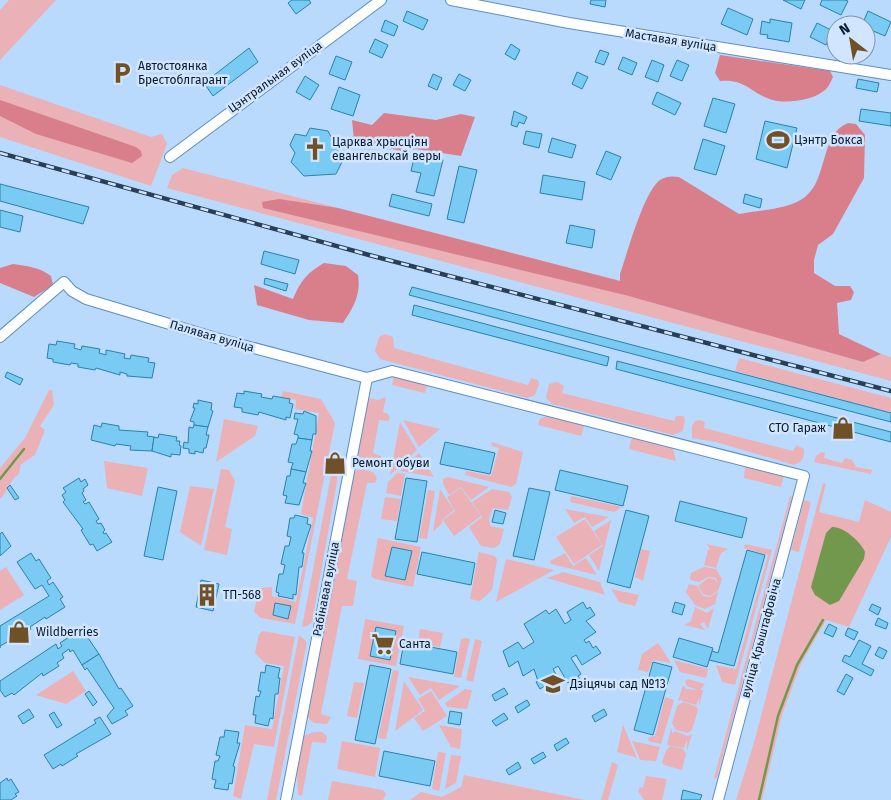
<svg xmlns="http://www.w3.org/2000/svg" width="891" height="800" viewBox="0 0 891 800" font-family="'Fira Sans',sans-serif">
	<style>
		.green { fill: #eab1b7 }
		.forest { fill: #d87f8b }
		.water { fill: #72984e }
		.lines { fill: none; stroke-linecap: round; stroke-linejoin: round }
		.stream { stroke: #72984e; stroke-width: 2.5 }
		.building { fill: #79cbf3; stroke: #2b81a7 }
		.street-casing { stroke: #5c8ec5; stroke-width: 12 }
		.street { stroke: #fff; stroke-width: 10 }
		.rail-casing { stroke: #283f56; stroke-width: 4.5 }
		.rail { stroke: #d1e6fe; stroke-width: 2.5; stroke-dasharray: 8; stroke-linecap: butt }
		.labels { text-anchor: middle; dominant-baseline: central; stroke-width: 5; stroke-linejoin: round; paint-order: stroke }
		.street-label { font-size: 12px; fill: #071b30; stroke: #d1e6fe }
		.poi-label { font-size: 12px; fill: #071b30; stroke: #d1e6fe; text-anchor: start }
	</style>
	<rect width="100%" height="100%" fill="#badafd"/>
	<g class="green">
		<polygon points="9,0 56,0 0,60 0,10"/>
		<polygon points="0,85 151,137 162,134 167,144 151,186 0,137"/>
		<polygon points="183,168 621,281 625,295 863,362 881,354 891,357 891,381 167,188 172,175"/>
		<polygon points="385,334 393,337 394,348 528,385 531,378 538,380 539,384 535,395 528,398 380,359 375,351 379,337"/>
		<polygon points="739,358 891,398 891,413 735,371"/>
		<polygon points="394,376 425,383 427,386 425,393 392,385"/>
		<polygon points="557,382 564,386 562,393 674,421 676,416 683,416 685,419 683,431 673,435 552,404 546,398 549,384"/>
		<path d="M49 390H52L54 405 40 426 45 430 35 455 21 464 19 474C8 481 8 493 0 499V468L25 438Z"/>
		<polygon points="283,391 321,399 335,423 295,624 261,618 254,612 259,588 272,587 272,596 296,602 313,518 301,514 319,413 295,409 296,400 281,397"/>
		<polygon points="386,397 383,412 388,414 390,418 388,421 379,420 373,453 381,456 381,461 363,461 357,457 368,398 378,400"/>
		<polygon points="547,416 581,424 584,427 581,436 538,425 540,419"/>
		<polygon points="224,419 258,426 255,436 216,462"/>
		<polygon points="403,420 440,429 419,447"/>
		<path d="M700 420 705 422 704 428 793 451 796 445 804 449C805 457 802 463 794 465L716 442 692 438V426L695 421Z"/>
		<polygon points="400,422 417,450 390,475"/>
		<polygon points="634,438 673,448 676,461 629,449 631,440"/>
		<polygon points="491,442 523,452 516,484 511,487 465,475 466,471 491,476 499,448 492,446"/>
		<polygon points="821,452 825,453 824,458 842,463 845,458 852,460 856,467 872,470 871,474 814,462 816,456"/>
		<polygon points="419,453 434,477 400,471"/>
		<polygon points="104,461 148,468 142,496 107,488"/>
		<polygon points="333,465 337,466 337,482 312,622 307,626 302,627"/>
		<polygon points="745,467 784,475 781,487 744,478"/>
		<polygon points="221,469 229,470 235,481 225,527 232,529 227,555 204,550"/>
		<polygon points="360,469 373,472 377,478 375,483 367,483 347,579 357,581 353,606 342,606 321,714 331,717 327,724 314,723 307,717 352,478 354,472"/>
		<polygon points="397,473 405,474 401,496 386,493 388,482"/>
		<polygon points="448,477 489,487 471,500 461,487 449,495 443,484 443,479"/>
		<polygon points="823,483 826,484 819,512 859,522 865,500 891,512 891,537 849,627 826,620 801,664 782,715 762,800 736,800 753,746"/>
		<polygon points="190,486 214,489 201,546 180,532"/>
		<polygon points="461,488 481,516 454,536 443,520 455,511 447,497"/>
		<polygon points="440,489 454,510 442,520 443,522 433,532"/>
		<polygon points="492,489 509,492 512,497 508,510 493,508 489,519 490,526 504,529 500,544 494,548 481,546 469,527 482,517 472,502"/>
		<polygon points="428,490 435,491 427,539 419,538"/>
		<polygon points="571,496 622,507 614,512 570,502"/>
		<polygon points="790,496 792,497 717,778 714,778"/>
		<polygon points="385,497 401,499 397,521 381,519"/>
		<polygon points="804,500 811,502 799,552 791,550"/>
		<polygon points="565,509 609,517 592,527 585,517 574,523"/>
		<polygon points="585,519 602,545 574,564 556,537"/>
		<polygon points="611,520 599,571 589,555 603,546 594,531"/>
		<polygon points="378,538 421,547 413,587 375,579 371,576"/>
		<polygon points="707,544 728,549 721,553 716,568 704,565 708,550 710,550"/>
		<polygon points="745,544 772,550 735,685 722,682 716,665 736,669 768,555 744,548"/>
		<polygon points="641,549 650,551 643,581 635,577"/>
		<polygon points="479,552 495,556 497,560 492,590 480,601 470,599"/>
		<polygon points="565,553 573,566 586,558 597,575 551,564 550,561"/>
		<polygon points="506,559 554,570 496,602"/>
		<polygon points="6,567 24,595 0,610 0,571"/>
		<polygon points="704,567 716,569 722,579 718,591 710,596 703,594 698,586 708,578 715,579 718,585 716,578 708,577 699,582 690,580 691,573"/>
		<polygon points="563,572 600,582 605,595 547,578"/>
		<polygon points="689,584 697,586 703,596 710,597 718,592 715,604 705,609 695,605 686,592"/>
		<polygon points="611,589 639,595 635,606 619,602"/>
		<polygon points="695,607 707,613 714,608 708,629 704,622 700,624 705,630 684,625 691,621"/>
		<polygon points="365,619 404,626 396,666 358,659"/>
		<polygon points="420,629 443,633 440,647 418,643"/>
		<polygon points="263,631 295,637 274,747 254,744 241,799 233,796 245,725 272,729 284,666 265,663 255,653 259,634"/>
		<polygon points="299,635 307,642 276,800 267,800"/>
		<polygon points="465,638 470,639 461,678 454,677 461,639"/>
		<polygon points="475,639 482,641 473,682 466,680"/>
		<polygon points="658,643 671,663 653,660 648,672 638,670 642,654"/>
		<polygon points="674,660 708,669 706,678 680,672"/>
		<polygon points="393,670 399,671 386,739 378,738"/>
		<polygon points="73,671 86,691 66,704 36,695"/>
		<polygon points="408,677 460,686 439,700 431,688 420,695"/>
		<polygon points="688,679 705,684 700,690 703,690 699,707 699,698 696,705 682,701 684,695 682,700 678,701 683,685 686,689 698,690 687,686 685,681"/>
		<polygon points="404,681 423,710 395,731"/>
		<polygon points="354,682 364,683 357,718 347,716"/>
		<polygon points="465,689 472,690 467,709 447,707 445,703"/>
		<polygon points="431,691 447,716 423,731 414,718 425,711 418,699"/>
		<polygon points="665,697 674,700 661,744 648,741 649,737 655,736"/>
		<polygon points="683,702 696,706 698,710 692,730 688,733 676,730 672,723 677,706"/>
		<polygon points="439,725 462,729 460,749 451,747"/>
		<polygon points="623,725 637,758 617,752"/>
		<polygon points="671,728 673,734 674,731 688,736 692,734 687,751 687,740 684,748 667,745"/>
		<polygon points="314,732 322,732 327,736 326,743 312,742 302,796 298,795 297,775 303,736"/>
		<polygon points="342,741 380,748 375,777 337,769"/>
		<polygon points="632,741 660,747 656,761 640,760"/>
		<polygon points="671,746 683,749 686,754 682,770 664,765 662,762 666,750"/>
		<polygon points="438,752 446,753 439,791 432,789"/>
		<polygon points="451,755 461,756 456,783 445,789"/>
		<polygon points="612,762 618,765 608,800 601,800"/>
		<polygon points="464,775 585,800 410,800 421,792 442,797 461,787"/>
		<polygon points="646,776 667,779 662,800 644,800 638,791 640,787 643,788"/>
		<polygon points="332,781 383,790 386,794 383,800 328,800"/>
	</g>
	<g class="forest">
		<path d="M720 55 830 71 833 77C831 81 829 87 825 90 814 100 787 104 773 100 751 94 746 78 720 81L715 73Z"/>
		<polygon points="0,100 136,147 141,151 142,156 132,163 36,134 0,116"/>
		<polygon points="384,113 436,120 461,114 475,117 461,156 416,149 401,151 354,140 352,120 372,125"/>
		<path d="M848 123 856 124 865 135 864 178 833 234 818 245 814 260V273L835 286H850L854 292 851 300 837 303 839 334 881 354 863 362 625 295 263 208 262 202 279 199 338 208 620 281V274C627 254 644 191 660 180 666 176 672 176 679 177L739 214C759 210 788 210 805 197 828 179 820 134 848 123Z"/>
		<path d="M324 263 346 266 358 275C361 294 354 307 343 323L309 320 257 305 254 285 293 299C301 280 307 273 324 263Z"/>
		<path d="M13 264C27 266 39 267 51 276L53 285 34 297 0 283V268Z"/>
	</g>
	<path class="water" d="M832 527C843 526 861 542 865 552L864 559 839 601 830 605 815 595 811 587 826 533Z"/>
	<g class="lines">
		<g class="stream">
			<polyline points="0,479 24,449"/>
			<polyline points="759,800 778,716 797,665 823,620"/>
		</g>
	</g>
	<g class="building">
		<polygon points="292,0 309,0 311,3 296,14 288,3"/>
		<polygon points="591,0 606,0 605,7 590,4"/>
		<polygon points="783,0 805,0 801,9"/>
		<polygon points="822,0 845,0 848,1 841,15 820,5"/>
		<polygon points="728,8 753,19 747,35 721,24"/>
		<polygon points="407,11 428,20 423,30 403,21"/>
		<polygon points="868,11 891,22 885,36 866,28 866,25 862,25"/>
		<polygon points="770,19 792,23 789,42 767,38 768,35 760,34 762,21 770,23"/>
		<polygon points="385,20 398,26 394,36 381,31"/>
		<polygon points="817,23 833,31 826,45 810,37"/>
		<polygon points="375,39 388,45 382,58 369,52"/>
		<polygon points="511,44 520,50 515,60 505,54"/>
		<polygon points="249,48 258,62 213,96 204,83"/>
		<polygon points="600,50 609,53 604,65 595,62"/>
		<polygon points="336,56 352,62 345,80 329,74"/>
		<polygon points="623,57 637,63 632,75 618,69"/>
		<polygon points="652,60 664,65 658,82 645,77"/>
		<polygon points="677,60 689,65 682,81 670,76"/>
		<polygon points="577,72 588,77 582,89 572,84"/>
		<polygon points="433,74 442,78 437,90 428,86"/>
		<polygon points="459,74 471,80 465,91 453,85"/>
		<polygon points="305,76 319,85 310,100 296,92"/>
		<polygon points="858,79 879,83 877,92 856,88"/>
		<polygon points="339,87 360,95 353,116 331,109"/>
		<polygon points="657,92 681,103 675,115 652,104"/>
		<polygon points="713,98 735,104 726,133 704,126"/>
		<polygon points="861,109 891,113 891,126 859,121"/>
		<polygon points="514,111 527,117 524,124 519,122 517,127 511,125"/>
		<polygon points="765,121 797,128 787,168 756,159"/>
		<polygon points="310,128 328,131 343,160 336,174 304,176 291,162 295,153 290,145 295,134 306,136"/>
		<polygon points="526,131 542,134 539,148 523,144"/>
		<polygon points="552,138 576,145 572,158 548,152"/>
		<polygon points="703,139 725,146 716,175 694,169"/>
		<polygon points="606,151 621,157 611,180 596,174"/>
		<polygon points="415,154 443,160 434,196 416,192 421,173 411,171"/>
		<polygon points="459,166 477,170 464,223 447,219"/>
		<polygon points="543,175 585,182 582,200 540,193"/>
		<polygon points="0,184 89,207 83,224 0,201"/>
		<polygon points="392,194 432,204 429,216 389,206"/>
		<polygon points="745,194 762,199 760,208 743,203"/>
		<polygon points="0,210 23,216 20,232 0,227"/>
		<polygon points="570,225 595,230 592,248 566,243"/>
		<polygon points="264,251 299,260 295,274 261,264"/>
		<polygon points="265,278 288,284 286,291 264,284"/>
		<polygon points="412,287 891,413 891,422 409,295"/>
		<polygon points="414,305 609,357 607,366 412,315"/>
		<polygon points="57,341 75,344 74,348 81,350 82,346 100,349 99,353 106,355 106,350 125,354 124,358 130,359 131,355 149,358 148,362 155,363 152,378 127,376 127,374 120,372 120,375 96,368 95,370 78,367 78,364 71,363 70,365 53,362 53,359 47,358 49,344 56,345"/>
		<polygon points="617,361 891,432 891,442 616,369"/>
		<polygon points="7,372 23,379 20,385 5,377"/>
		<polygon points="244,391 262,394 261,397 272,399 273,396 290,399 289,403 293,404 290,418 286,417 286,420 259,412 258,415 242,412 242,408 234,407 237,393 244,394"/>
		<polygon points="198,400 212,403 211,410 213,411 208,427 194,425 194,422 190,421 195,408 193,408 194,403 198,404"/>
		<polygon points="304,411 316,416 316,434 313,434 312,440 298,438 298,435 294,434 298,419 294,419 295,413 303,414"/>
		<polygon points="102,423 119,426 119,430 148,432 147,436 154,437 152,451 130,450 131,446 116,444 115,446 91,440 94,425 101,427"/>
		<polygon points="194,425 208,427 206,435 209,435 206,448 204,448 203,453 195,451 195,454 189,453 189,449 183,448 184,442 188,443 189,427 193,428"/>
		<polygon points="159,434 177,437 176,441 180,441 179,445 181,446 180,455 171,454 171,457 152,451 154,437 158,438"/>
		<polygon points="298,438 312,440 310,451 312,451 306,472 291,469 293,463 288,462 292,444 296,444"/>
		<polygon points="445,442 495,453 490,474 440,464"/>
		<polygon points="291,469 306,472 303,483 306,483 299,505 285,503 287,496 283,495 287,476 290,476"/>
		<polygon points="560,470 628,486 623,506 555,490"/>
		<polygon points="79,478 81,482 85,479 88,485 83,489 84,491 82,493 86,500 83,502 85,504 89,502 99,519 96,521 98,524 101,523 105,530 103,532 104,534 106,533 112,542 97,551 93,544 90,545 81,530 83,529 63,502 65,500 62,495 66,492 63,488"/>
		<polygon points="406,478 427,481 417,542 395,539"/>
		<polygon points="10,485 19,498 15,500 7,488"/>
		<polygon points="158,487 177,491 163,560 144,556"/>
		<polygon points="529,488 550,492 534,560 513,556"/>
		<polygon points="680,501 747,518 742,538 675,521"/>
		<polygon points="495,510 506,513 503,524 492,522"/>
		<polygon points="626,510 649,516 630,588 607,582"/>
		<polygon points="295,515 308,518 307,524 311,525 302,553 304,553 302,567 299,567 296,595 293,594 293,599 278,596 279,593 276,592 279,574 283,574 285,565 281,564 285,546 289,546 291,537 287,536 290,518 294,518"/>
		<polygon points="2,532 11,546 0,556 0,534"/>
		<polygon points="392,547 412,551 405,580 385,576"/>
		<polygon points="747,550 765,555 734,666 709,660 712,651 718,653"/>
		<polygon points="422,552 475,563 471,585 417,574"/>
		<polygon points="31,553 36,561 39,559 51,578 47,581 49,585 53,582 63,597 60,599 65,607 46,619 45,617 30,627 31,629 0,646 0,648 0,626 49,596 42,585 35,589 17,562"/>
		<polygon points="201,580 219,584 213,611 196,607"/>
		<polygon points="583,602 587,609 590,607 595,615 586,621 596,632 584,640 586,643 589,641 593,648 596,646 601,653 582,665 576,655 571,658 581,674 578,676 580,679 573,683 571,680 568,683 558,666 553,669 558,678 540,689 536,682 538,681 534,669 523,676 518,661 509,667 503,651 518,642 523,649 534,642 524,624 546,610 549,614 556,609 565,624 571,620 567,612"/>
		<polygon points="675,602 685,605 682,615 672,612"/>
		<polygon points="275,603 291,606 288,619 273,615"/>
		<polygon points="872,604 881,608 878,615 869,610"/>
		<polygon points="878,618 888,623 886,629 875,625"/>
		<polygon points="829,624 837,628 833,637 824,633"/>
		<polygon points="376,627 396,631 390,660 370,656"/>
		<polygon points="848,628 858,632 854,640 845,635"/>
		<polygon points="84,632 99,654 82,665 73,650 70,652 69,649 62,654 64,658 57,663 59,666 43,676 42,673 14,695 12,693 5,697 0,690 0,681 56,644 58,649 62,646 60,643 75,633 77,636"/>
		<polygon points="679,638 713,648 707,667 673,657"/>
		<polygon points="859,640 871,646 862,664 874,670 871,676 842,661 845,655 850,657"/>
		<polygon points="404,642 457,652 453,674 400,664"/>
		<polygon points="879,647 887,651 883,659 875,655"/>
		<polygon points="99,654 119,689 121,688 133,706 125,711 128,715 112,724 107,716 114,708 87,668 85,670 82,665"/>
		<polygon points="653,662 672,667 653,735 634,730"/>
		<polygon points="266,665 280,668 278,678 280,678 278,694 275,694 273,719 270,718 268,726 255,723 256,715 253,715 256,696 259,697 261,691 258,691 261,672 265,673"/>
		<polygon points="370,665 391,669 375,744 355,740"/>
		<polygon points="846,674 853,678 844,695 837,691"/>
		<polygon points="504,688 508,694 495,701 492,695"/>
		<polygon points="89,691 97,702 93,706 85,694"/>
		<polygon points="527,700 530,705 518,713 515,707"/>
		<polygon points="29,709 34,717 23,724 18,716"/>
		<polygon points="604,709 607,715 595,722 592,716"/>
		<polygon points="450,711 462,713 460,725 448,723"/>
		<polygon points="54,712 62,725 57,728 49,715"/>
		<polygon points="504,713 508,719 496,726 492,721"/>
		<polygon points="100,717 111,734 76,754 78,756 62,766 61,764 53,769 44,755 96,723 94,720"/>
		<polygon points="225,730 239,732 237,743 240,743 233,766 235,767 232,784 229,783 228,790 214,788 216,780 212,779 215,761 218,761 220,756 216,755 220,737 224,737"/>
		<polygon points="566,738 569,743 557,751 554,745"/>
		<polygon points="384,751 435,761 430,786 379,776"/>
		<polygon points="543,752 546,757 534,764 531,759"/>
		<polygon points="518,762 521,768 509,775 506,770"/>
		<polygon points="7,778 8,781 11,779 19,792 15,794 17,796 11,800 0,800 0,783"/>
		<polygon points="683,790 702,795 700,800 681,800"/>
	</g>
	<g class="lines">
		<defs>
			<g id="street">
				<polyline points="451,0 569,23 891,75"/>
				<polyline points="170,157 381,0"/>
				<polyline points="0,337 64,282 72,291 86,299 216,338 367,378"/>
				<polyline points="367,378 392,371 804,476 718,800"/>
				<polyline points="286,800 367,378"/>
			</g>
		</defs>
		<use href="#street" class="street-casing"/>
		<use href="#street" class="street"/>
		<defs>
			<polyline id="rail" points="0,153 369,255 891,391"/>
		</defs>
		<use href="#rail" class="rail-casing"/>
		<use href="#rail" class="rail"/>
	</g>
	<defs>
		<symbol id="parking-bare" viewBox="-9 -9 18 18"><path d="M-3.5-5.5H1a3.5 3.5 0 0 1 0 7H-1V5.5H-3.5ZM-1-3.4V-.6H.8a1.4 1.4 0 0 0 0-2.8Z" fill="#705026" stroke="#d1e6fe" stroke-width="2.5" paint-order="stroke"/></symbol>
		<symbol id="stadium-bare" viewBox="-9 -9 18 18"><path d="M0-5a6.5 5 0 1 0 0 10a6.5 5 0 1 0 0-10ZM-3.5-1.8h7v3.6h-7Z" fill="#705026" stroke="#d1e6fe" stroke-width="2.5" paint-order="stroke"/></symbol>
		<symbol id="church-bare" viewBox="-9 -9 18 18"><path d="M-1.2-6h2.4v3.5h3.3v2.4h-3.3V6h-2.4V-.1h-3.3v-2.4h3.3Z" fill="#705026" stroke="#d1e6fe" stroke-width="2.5" paint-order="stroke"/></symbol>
		<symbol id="shop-bare" viewBox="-9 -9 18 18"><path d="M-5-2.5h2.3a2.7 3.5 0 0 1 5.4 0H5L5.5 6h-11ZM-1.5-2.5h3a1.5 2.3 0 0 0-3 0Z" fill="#705026" stroke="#d1e6fe" stroke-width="2.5" paint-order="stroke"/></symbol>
		<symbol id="building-bare" viewBox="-9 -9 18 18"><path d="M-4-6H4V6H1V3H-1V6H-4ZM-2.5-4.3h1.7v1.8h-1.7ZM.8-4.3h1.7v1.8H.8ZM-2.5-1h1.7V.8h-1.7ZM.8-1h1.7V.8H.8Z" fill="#705026" stroke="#d1e6fe" stroke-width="2.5" paint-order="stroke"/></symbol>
		<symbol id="supermarket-bare" viewBox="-9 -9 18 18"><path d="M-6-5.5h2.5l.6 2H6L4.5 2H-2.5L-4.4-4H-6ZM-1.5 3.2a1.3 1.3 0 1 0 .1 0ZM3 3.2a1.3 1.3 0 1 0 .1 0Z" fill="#705026" stroke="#d1e6fe" stroke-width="2.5" paint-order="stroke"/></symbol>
		<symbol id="school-bare" viewBox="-9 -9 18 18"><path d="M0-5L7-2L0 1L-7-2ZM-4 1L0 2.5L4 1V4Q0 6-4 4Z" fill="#705026" stroke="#d1e6fe" stroke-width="2.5" paint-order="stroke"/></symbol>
	</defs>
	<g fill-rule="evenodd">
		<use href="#parking-bare" x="106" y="57" width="32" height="32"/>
		<use href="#stadium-bare" x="762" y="124" width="32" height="32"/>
		<use href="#church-bare" x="299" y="133" width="32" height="32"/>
		<use href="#shop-bare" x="827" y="412" width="32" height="32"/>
		<use href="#shop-bare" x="319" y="447" width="32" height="32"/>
		<use href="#building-bare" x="191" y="579" width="32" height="32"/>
		<use href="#shop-bare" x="3" y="616" width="32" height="32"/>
		<use href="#supermarket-bare" x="367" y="628" width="32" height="32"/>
		<use href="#school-bare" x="537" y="668" width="32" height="32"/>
	</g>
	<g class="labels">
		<g class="street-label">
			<text transform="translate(671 40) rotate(9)">Маставая вуліца</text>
			<text transform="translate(275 77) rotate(-36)">Цэнтральная вуліца</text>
			<text transform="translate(212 336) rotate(16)">Палявая вуліца</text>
			<text transform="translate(326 589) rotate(-79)">Рабінавая вуліца</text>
			<text transform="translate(761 638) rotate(-75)">вуліца Крыштафовіча</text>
		</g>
		<g class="poi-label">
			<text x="138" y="66">Автостоянка<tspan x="138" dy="14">Брестоблгарант</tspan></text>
			<text x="794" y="140">Цэнтр Бокса</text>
			<text x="332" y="142">Царква хрысціян<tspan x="332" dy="14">евангельскай веры</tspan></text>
			<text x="826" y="428" text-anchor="end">СТО Гараж</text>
			<text x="352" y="463">Ремонт обуви</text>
			<text x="223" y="595">ТП-568</text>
			<text x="36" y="632">Wildberries</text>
			<text x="399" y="644">Санта</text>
			<text x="570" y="684">Дзіцячы сад №13</text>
		</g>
	</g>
	<g transform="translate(851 40) rotate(329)"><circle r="24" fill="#d1e6fe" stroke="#8095ac"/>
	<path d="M0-4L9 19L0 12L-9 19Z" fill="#705026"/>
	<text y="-8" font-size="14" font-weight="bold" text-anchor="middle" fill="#071b30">N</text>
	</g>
</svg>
